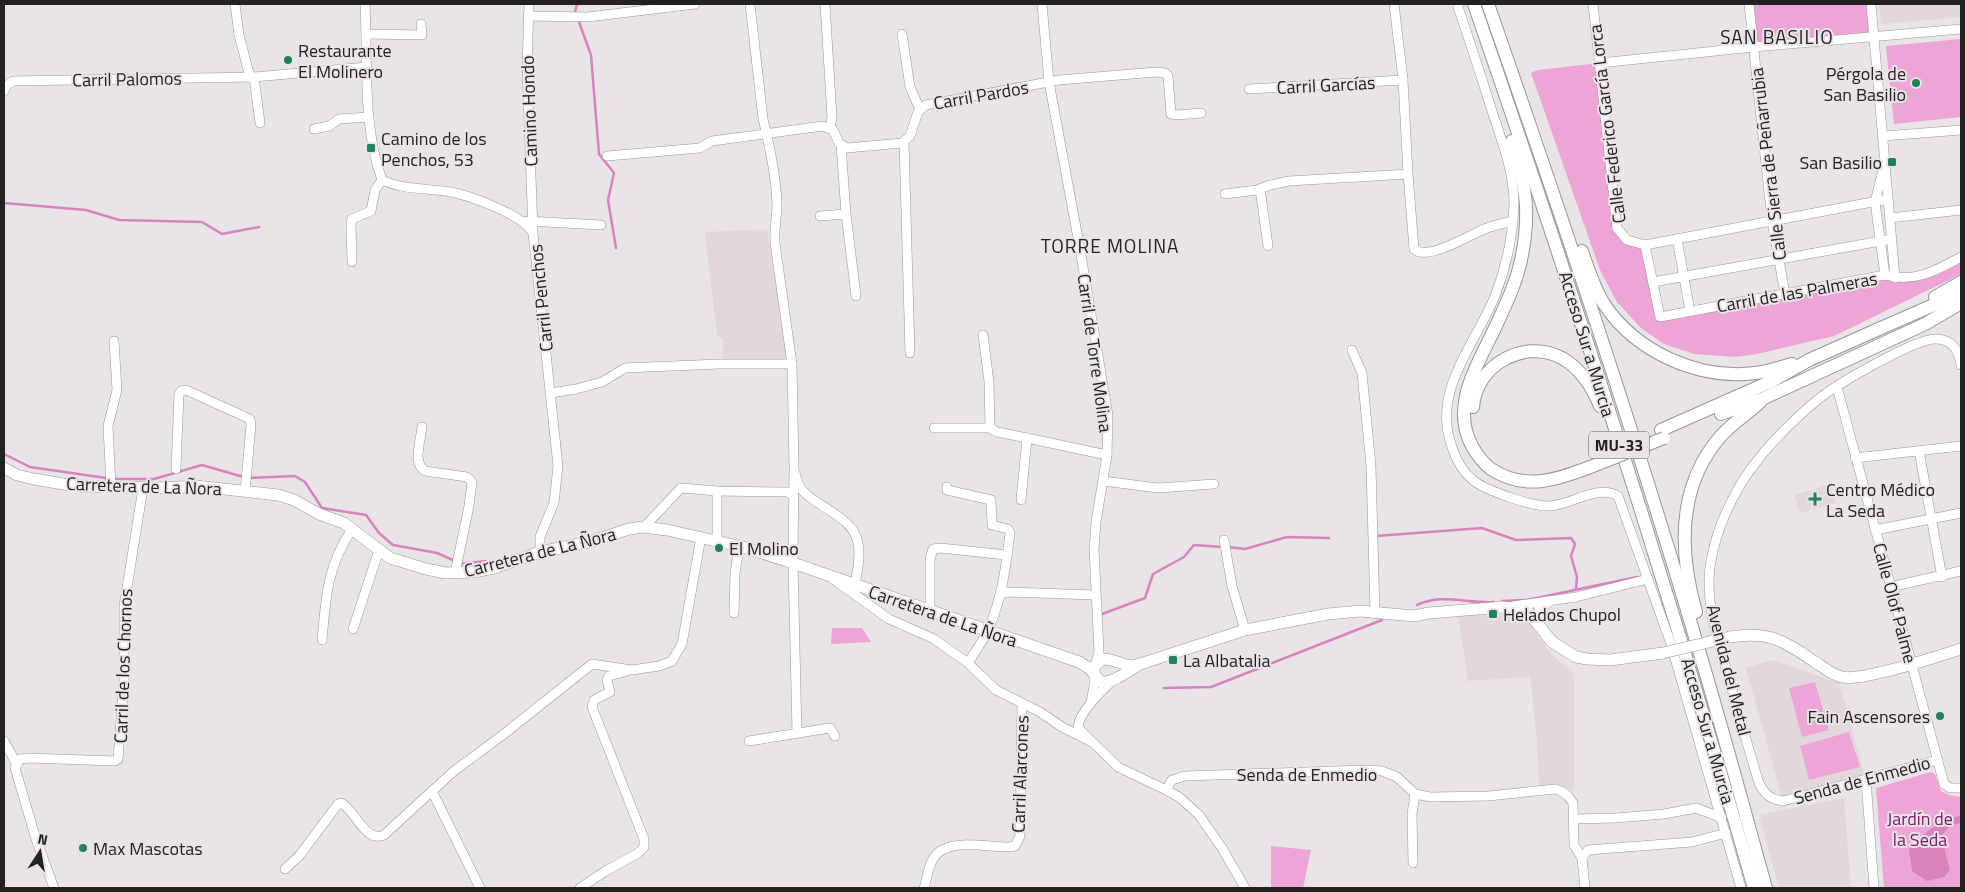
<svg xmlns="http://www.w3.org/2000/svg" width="1965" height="892" viewBox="0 0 1965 892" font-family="'Titillium Web',sans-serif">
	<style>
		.built { fill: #e3d7de }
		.green { fill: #eca5d4 }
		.water { fill: #d983be }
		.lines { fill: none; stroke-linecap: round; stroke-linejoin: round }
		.stream { stroke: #d983be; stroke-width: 2.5 }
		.minor-casing { stroke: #9a9598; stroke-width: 10 }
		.major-casing { stroke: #9a9598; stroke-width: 12 }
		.highway-casing { stroke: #9a9598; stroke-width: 14 }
		.minor { stroke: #fff; stroke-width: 9 }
		.major { stroke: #fff; stroke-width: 11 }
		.highway { stroke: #fff; stroke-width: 12 }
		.major-bridge-casing { stroke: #9a9598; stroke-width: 12; stroke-linecap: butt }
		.highway-bridge-casing { stroke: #9a9598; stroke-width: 14; stroke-linecap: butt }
		.major-bridge { stroke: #fff; stroke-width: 11 }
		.highway-bridge { stroke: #fff; stroke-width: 12 }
		.poi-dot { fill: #238057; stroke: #e9e4e7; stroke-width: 2 }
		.labels { text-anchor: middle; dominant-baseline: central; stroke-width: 4; stroke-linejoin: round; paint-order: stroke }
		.shield { fill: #e9e4e7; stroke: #5e5c5d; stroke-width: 1 }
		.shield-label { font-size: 16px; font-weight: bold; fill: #232122 }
		.poi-label { font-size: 18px; fill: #232122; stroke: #e9e4e7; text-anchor: start }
		.street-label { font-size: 18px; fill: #232122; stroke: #e9e4e7 }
		.park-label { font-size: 18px; fill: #811b68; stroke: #e9e4e7 }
		.neighbourhood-label { font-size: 19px; letter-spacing: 1px; fill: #232122; stroke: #e9e4e7 }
	</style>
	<rect width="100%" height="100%" fill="#e9e4e7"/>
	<g class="built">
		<polygon points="1879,4 1961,4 1961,17 1881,24"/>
		<polygon points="767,229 787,356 782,361 723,362 723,339 717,336 705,232"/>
		<polygon points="1830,484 1835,503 1800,513 1795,495"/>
		<polygon points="1517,614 1524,615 1552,655 1574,674 1574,783 1573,791 1560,785 1539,788 1537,741 1530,677 1467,681 1466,667 1458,615"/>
		<polygon points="1772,660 1839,683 1866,780 1783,801 1746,668"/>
		<polygon points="1844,798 1851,888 1779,888 1759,815"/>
	</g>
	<g class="green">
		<polygon points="1749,4 1871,4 1874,37 1754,47"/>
		<polygon points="1961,39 1961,117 1894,124 1886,46"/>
		<polygon points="1600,63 1617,228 1627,240 1645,245 1660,317 1885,275 1925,275 1961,257 1961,274 1834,336 1757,354 1735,357 1694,354 1664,344 1642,329 1617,302 1600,270 1531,73 1538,70"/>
		<polygon points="832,628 862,628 871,642 831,644"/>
		<polygon points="1815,682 1829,730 1802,737 1789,688"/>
		<polygon points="1849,732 1860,767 1809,780 1800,746"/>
		<polygon points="1931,772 1935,774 1941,791 1949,795 1961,797 1961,888 1884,888 1876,788"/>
		<polygon points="1271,846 1311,850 1303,888 1271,888"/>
	</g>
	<path class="water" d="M1961 816V823L1951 825 1943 834 1945 852 1950 870 1944 877 1927 881 1912 871 1909 849C1922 834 1941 818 1961 816Z"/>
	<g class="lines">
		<g class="stream">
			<polyline points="575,12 577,4"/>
			<polyline points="579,22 591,55 599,154 614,173 608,200 616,248"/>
			<polyline points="4,203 86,210 119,220 202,222 222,234 259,227"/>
			<polyline points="4,454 30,467 113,479 154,479 202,465 247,478 295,476 305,482 322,508 366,515 379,533 393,545 437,553 455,561"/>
			<polyline points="1376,536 1482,528 1516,540 1571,538 1575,544 1571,556 1577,577 1576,590"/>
			<polyline points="1228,547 1245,549 1287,537 1329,538"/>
			<polyline points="460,564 486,561"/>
			<polyline points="1502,601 1527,600 1637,577"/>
			<path d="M1417 605C1442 593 1468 604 1494 602"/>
			<polyline points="1102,614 1145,598 1153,574 1184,557 1194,545 1222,547"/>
			<polyline points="1164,688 1211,687 1382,620"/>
		</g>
		<defs>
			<g id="minor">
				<polyline points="235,4 239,35 250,77"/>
				<path d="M365 4C368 62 362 125 382 180 404 190 427 188 451 192 471 196 523 215 533 233L558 466 554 503 540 537V552"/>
				<polyline points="529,4 527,68 533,231"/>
				<path d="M750 4 763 119C770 147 776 175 777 204 777 217 774 230 775 243L792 364 794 468 793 563 797 733"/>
				<polyline points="825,4 832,117 830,128"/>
				<polyline points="1042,4 1049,82 1080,249 1108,415 1107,455 1096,522 1094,549 1099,652 1096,663"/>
				<path d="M1394 4 1403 80 1408 174 1414 249C1427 262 1471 234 1487 228 1495 225 1504 223 1513 221"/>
				<path d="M1457 4C1469 39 1480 73 1491 108 1501 139 1514 171 1514 204 1513 237 1507 265 1495 296 1475 345 1431 391 1452 447 1456 460 1464 473 1474 481 1487 491 1534 507 1549 506 1572 505 1597 484 1618 496L1670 641 1741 888"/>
				<polyline points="1593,4 1617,228 1627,240 1645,245 1888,199"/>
				<polyline points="1749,4 1772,221 1785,294"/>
				<polyline points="1871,4 1895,278"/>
				<polyline points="528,16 588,17 695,4"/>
				<polyline points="366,34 422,35 421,24"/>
				<polyline points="902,34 910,87 920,110"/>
				<polyline points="1600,63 1754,47 1961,29"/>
				<polyline points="1249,89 1403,80"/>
				<polyline points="4,91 6,86 13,81 254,77"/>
				<polyline points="260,123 254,77 367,67"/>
				<polyline points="314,129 329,126 339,119 369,117"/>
				<polyline points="1884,136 1961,130"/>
				<polyline points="904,142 910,353"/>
				<polyline points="607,156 700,148 712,141 823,126 833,130 839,143 847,148 902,143 910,136 918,112 926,105 1059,80 1156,72 1165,73 1168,76 1171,114 1178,115 1201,113"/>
				<polyline points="1883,170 1875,202 1885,275"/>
				<polyline points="1260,189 1268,246"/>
				<polyline points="1225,194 1257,190 1270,185 1289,181 1408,174"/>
				<polyline points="846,214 856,296"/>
				<polyline points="820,216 846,214 841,145"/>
				<polyline points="1890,218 1961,210"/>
				<polyline points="527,221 601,225"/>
				<polyline points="1677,239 1690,311"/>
				<path d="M1645 245 1660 317 1885 275C1915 283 1935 271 1961 257"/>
				<polyline points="352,262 351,224 352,219 371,211 375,190 382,180"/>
				<polyline points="1653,282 1892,239"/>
				<polyline points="1352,350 1362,373 1371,466 1375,613"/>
				<polyline points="1837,387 1944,784 1950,788 1961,788"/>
				<polyline points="551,393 576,389 602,382 625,368 719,364 792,364"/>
				<path d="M422 427C421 440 412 463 425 471L467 477 472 482 469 506 455 573"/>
				<polyline points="934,428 990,428 989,382 983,335"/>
				<polyline points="990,428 997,432 1027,438 1021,500"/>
				<polyline points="1027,438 1107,455"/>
				<polyline points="1919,451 1942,577"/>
				<polyline points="1855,458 1961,446"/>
				<polyline points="176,469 179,394 181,391 186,390 250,419 251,425 245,492"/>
				<path d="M795 473C797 479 798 486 803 491 818 508 854 517 858 543 861 557 857 572 855 585"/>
				<polyline points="1103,481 1158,488 1214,484"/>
				<polyline points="111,487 108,426 117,390 114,341"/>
				<path d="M947 487V490L991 500 992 525 1008 529 1010 533C1006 566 1002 599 988 630 983 641 975 652 968 663"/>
				<polyline points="644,527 681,488 717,491 788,492 793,496"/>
				<polyline points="1875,530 1961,513"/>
				<polyline points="1224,540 1232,586 1245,630"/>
				<polyline points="717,541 717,491"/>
				<polyline points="833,579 889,619 934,639 968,663 996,690 1040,712 1062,727 1090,741"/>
				<polyline points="1890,587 1961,571"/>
				<polyline points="999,599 1002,593 1007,592 1095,595"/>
				<polyline points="1513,606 1576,597 1648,579"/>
				<polyline points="930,611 930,559 933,549 940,548 1007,555"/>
				<polyline points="734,613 735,574 739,546"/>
				<polyline points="1540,626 1538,618 1539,609 1549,602"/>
				<polyline points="353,629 379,550"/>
				<path d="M322 640C326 596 327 567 352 529"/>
				<path d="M1112 681C1101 691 1078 714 1078 728L1118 767 1166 790 1179 797 1199 815 1222 848 1245 888"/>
				<polyline points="1091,702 1094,686 1094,674"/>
				<polyline points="4,741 16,763"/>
				<polyline points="749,741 830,728 835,736"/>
				<path d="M1938 760 1783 801C1770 799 1765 795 1759 783 1749 751 1740 718 1731 685 1720 648 1705 606 1710 567 1715 532 1730 499 1750 470 1770 443 1795 418 1821 397 1839 383 1915 339 1935 339 1953 339 1958 350 1961 365"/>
				<polyline points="1866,780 1874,888"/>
				<polyline points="1166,790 1172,780 1185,776 1366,770 1382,771 1397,777 1415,794 1430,797 1489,796 1555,789 1561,791 1568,796 1573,803 1574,845 1582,858 1585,888"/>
				<polyline points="432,791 480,888"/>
				<polyline points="1574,819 1616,818 1664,814 1696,808 1722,818"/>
				<polyline points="1582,858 1588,850 1692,842 1726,833"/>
				<polyline points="1413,863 1412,814 1415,794"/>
				<path d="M285 869 300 855 338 804 341 803C356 810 364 843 384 835L454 771 504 734 592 664 632 670 659 666 672 661 682 644 701 537"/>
				<polyline points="54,888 36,839 15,768 20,759 29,758 115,761 118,759 124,681 124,606 143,488"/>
				<polyline points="580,888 604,872 638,853 644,847 644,839 592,707 594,700 610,692 607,680 609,676 627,671"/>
				<path d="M924 888C927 879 928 867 933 859 946 836 989 848 1010 847L1015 846 1020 836 1022 704"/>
			</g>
			<g id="major">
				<path d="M4 468 17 475 34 479 75 486 160 488 196 486 278 495 294 500 319 514 344 523 390 558 426 569 446 573 474 572 494 568 540 552 589 542 629 529 644 527 667 530 743 547 793 563 1079 662 1089 668 1101 682C1112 684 1130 670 1140 664"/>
				<path d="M1730 637C1769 631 1783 640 1815 662 1823 667 1832 675 1842 677 1862 682 1938 656 1961 649"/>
				<path d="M1094 674V667L1102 659C1113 658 1123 666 1134 666L1245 630 1328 614 1360 611 1414 616 1429 613 1503 607 1521 609 1529 613 1552 642 1576 657 1587 659 1610 660 1663 653"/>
			</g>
			<g id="highway">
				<path d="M1474 4C1575 296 1669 591 1754 888"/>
				<path d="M1488 4C1564 222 1638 442 1703 664 1725 738 1745 813 1766 888"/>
				<path d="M1512 141C1526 187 1531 213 1521 260 1516 284 1505 306 1495 328 1478 364 1450 405 1472 446 1477 455 1483 463 1491 469 1526 492 1558 479 1593 466"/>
				<path d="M1582 251C1588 269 1594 288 1604 304 1636 352 1698 380 1755 373 1768 372 1780 367 1792 364"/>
				<polyline points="1935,297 1961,282"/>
				<path d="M1473 407C1476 365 1524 338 1562 358 1581 369 1592 386 1600 406"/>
				<polyline points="1721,414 1762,399 1925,324 1961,303"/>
				<polyline points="1661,430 1772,381 1809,360 1881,328 1961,293"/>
				<path d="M1696 612C1679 552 1677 487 1720 437 1732 423 1748 414 1761 401"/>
			</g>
		</defs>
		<use href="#minor" class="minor-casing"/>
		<use href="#major" class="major-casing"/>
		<use href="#highway" class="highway-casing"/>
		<use href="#minor" class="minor"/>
		<use href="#major" class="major"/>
		<use href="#highway" class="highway"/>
		<defs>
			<polyline id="major-bridge" points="1663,653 1730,637"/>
			<polyline id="highway-bridge" points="1593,466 1664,438"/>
		</defs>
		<use href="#major-bridge" class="major-bridge-casing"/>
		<use href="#highway-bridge" class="highway-bridge-casing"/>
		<use href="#major-bridge" class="major-bridge"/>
		<use href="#highway-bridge" class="highway-bridge"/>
	</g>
	<g class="poi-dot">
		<circle cx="288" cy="60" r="5"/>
		<circle cx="1916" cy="83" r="5"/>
		<rect x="366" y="143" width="10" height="10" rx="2.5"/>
		<rect x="1887" y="157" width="10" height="10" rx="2.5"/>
		<path d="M1812.5 491.5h5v5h5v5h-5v5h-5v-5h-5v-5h5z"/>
		<circle cx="719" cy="548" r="5"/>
		<rect x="1488" y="609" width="10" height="10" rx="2.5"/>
		<rect x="1168" y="655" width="10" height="10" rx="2.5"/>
		<circle cx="1940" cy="716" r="5"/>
		<circle cx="83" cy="848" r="5"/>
	</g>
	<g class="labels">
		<rect class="shield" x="1589" y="431.5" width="60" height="27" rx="4"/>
		<g class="shield-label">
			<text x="1619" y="445">MU-33</text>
		</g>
		<g class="poi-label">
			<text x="298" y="50">Restaurante<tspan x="298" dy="21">El Molinero</tspan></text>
			<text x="1906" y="73" text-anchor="end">Pérgola de<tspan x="1906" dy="21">San Basilio</tspan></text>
			<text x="381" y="138">Camino de los<tspan x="381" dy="21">Penchos, 53</tspan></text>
			<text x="1882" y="162" text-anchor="end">San Basilio</text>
			<text x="1826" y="489">Centro Médico<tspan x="1826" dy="21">La Seda</tspan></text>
			<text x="729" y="548">El Molino</text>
			<text x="1503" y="614">Helados Chupol</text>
			<text x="1183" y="660">La Albatalia</text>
			<text x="1930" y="716" text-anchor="end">Fain Ascensores</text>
			<text x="93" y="848">Max Mascotas</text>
		</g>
		<g class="street-label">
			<text transform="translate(127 79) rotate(-1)">Carril Palomos</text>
			<text transform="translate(1326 85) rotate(-3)">Carril Garcías</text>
			<text transform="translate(981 95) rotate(-10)">Carril Pardos</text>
			<text transform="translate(529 111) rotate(-92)">Camino Hondo</text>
			<text transform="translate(1607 124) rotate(-97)">Calle Federico García Lorca</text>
			<text transform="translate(1768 164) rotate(-97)">Calle Sierra de Peñarrubia</text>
			<text transform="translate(1797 292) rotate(-10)">Carril de las Palmeras</text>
			<text transform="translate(541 298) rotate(-96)">Carril Penchos</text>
			<text transform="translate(1587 344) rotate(73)">Acceso Sur a Murcia</text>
			<text transform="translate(1095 353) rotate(82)">Carril de Torre Molina</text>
			<text transform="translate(144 486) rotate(2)">Carretera de La Ñora</text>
			<text transform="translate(540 552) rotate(-14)">Carretera de La Ñora</text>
			<text transform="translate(1895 603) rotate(75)">Calle Olof Palme</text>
			<text transform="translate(943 616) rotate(19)">Carretera de La Ñora</text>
			<text transform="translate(123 666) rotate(-88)">Carril de los Chornos</text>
			<text transform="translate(1729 670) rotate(76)">Avenida del Metal</text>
			<text transform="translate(1708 731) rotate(74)">Acceso Sur a Murcia</text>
			<text transform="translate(1020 774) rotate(-88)">Carril Alarcones</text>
			<text x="1307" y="774">Senda de Enmedio</text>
			<text transform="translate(1862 780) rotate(-15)">Senda de Enmedio</text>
		</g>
		<g class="park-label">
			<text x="1920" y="818">Jardín de<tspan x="1920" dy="21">la Seda</tspan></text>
		</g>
		<g class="neighbourhood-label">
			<text x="1777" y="36">SAN BASILIO</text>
			<text x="1110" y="245">TORRE MOLINA</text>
		</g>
	</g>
	<rect width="1965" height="892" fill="none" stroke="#232122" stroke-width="10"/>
	<g transform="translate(40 852) rotate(12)" stroke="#e9e4e7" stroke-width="4" paint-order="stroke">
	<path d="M0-4L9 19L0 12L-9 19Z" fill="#232122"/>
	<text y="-8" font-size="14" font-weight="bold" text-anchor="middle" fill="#232122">N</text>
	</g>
</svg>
